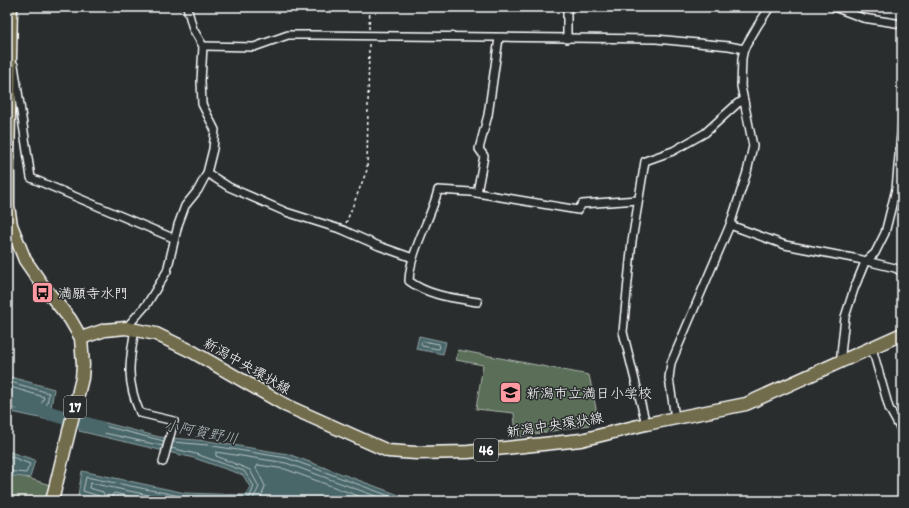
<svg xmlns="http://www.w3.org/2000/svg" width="909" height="508" viewBox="0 0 909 508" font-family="Itim,'Klee One',sans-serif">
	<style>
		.green { fill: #5a6e59; stroke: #acb6ac }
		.water { fill: #486669; stroke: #91a3a5 }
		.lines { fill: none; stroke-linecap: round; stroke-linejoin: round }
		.shore { stroke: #b6c2c3; stroke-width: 1 }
		.river { stroke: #486669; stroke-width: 14 }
		.minor-casing { stroke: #fff; stroke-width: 10 }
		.primary-casing { stroke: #fff; stroke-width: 15 }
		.path { stroke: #fff; stroke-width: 1.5; stroke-dasharray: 3 3; stroke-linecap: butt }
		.minor { stroke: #2a2d2e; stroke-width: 7 }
		.primary { stroke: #716c4b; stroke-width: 12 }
		.labels { text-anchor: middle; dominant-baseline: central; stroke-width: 3; stroke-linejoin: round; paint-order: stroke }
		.shield { fill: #2a2d2e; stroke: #bfc0c0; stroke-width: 1 }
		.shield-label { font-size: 13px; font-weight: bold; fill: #fff }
		.poi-label { font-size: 14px; fill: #fff; stroke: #2a2d2e; text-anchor: start }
		.street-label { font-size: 14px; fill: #fff; stroke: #2a2d2e }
		.water-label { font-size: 15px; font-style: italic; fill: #adbabc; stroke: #2a2d2e }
	</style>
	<rect width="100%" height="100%" fill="#2a2d2e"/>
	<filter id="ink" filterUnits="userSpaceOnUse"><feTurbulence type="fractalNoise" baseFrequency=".025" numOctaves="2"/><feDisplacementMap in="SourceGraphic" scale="8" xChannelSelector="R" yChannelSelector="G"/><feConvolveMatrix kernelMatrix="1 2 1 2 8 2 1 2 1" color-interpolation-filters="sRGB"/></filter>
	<g filter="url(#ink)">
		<g class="green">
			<polygon points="458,350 589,375 597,413 589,425 516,437 514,413 476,409 483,365 456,360"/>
			<polygon points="7,475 21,476 50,485 46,501 7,501"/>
		</g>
		<g class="water">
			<polygon points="419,336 446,342 443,354 416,349"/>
			<polygon points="7,376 54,389 49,420 7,411"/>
			<polygon points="83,417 159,437 208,441 288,454 415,501 106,501 78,495 82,471 185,493 246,495 250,487 243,475 194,458 79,431"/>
			<polygon points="7,451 35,460 30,478 7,475"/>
		</g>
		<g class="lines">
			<g class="shore">
				<polygon points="423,341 439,344 440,348 438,349 422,346 421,344"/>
				<polyline points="7,381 49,393 45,414 7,407"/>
				<polyline points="7,386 44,397 40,408 7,402"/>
				<polyline points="173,442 207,445 287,458 403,501"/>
				<polyline points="163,446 86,429 85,426 88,422 164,441"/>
				<polyline points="7,455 30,464 26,473 7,471"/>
				<polyline points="102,501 99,496 83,491 86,477 185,497 246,499 250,497 254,486 244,471 196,454 171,448"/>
				<polyline points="107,501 103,492 89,488 90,483 178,501"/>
				<polyline points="113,501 112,495 114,493 149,501"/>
				<polyline points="252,501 259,487 250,470 216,456 216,452 286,463 389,501"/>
				<polyline points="260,501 265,486 256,468 258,465 285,469 372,501"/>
			</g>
			<polyline class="river" points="7,398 39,410 100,428"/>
			<defs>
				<g id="minor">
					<polyline points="834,7 863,18 902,24"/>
					<polyline points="567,39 567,7"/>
					<polyline points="203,46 254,47 288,35 311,35 656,39 729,46 744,49"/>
					<polyline points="14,65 31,178 173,238"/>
					<polyline points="207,173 229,187 286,212 343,230 379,246 413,258"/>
					<polyline points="896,189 902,123"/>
					<polyline points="477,193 484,156 479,149 488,115 499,38"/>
					<polyline points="730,225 785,245 858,259 895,268 902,272"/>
					<path d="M478 302C454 298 429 296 409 281 410 251 431 219 438 190L471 192 578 210 582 204 638 200"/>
					<polyline points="126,328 147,304 167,271 178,225 185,206 198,190 207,173 213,149 215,130 202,104 201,81 203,46 193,29 187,7"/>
					<path d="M135 329C129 363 126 381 140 413L174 421 163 462"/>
					<polyline points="872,348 889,408 900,428"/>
					<polyline points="842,360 841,354 845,317 854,289 865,262 875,253 885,233 896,189 902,190"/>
					<polyline points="675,418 669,378 671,363 730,225 747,172 753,146 741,86 742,58 744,49 758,25 770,7"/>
					<polyline points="646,424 623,332 632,241 645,161 673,151 705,133 738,103 744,101"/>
				</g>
				<g id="primary">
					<polyline points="11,7 8,165 8,206 11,225 25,260 43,286 70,319 81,338 83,365 82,378 52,501"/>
					<polyline points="81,338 105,330 126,328 156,334 193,352 287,406 388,451 416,453 468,452 581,440 646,424 746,404 902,334"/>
				</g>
			</defs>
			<use href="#minor" class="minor-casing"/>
			<use href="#primary" class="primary-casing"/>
			<g class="path">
				<polyline points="369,29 370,7"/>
				<polyline points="346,223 367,170 369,43"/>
			</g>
			<use href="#minor" class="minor"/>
			<use href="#primary" class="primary"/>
		</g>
	</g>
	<defs>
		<symbol id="bus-square" viewBox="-11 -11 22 22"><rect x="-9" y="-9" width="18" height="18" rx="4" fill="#ff9aa2" stroke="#2a2d2e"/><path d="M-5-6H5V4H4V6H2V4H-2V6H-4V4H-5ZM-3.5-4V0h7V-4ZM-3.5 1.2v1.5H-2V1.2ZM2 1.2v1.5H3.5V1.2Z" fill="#111"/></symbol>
		<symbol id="school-square" viewBox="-11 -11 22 22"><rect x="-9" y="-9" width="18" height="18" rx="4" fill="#ff9aa2" stroke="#2a2d2e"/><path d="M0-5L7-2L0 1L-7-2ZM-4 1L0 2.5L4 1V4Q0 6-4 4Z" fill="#111"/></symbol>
	</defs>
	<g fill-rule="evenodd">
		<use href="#bus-square" x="30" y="280" width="25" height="25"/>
		<use href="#school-square" x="498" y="380" width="25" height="25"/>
	</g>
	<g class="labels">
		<g class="shield">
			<rect x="64" y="396" width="22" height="22" rx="3"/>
			<rect x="474" y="439" width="24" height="22" rx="3"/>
		</g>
		<g class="shield-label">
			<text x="75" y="407">17</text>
			<text x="486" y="450">46</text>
		</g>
		<g class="poi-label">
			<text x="58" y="293">満願寺水門</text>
			<text x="526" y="393">新潟市立満日小学校</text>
		</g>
		<g class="street-label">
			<text transform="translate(247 366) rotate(30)">新潟中央環状線</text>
			<text transform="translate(555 425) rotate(-9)">新潟中央環状線</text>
		</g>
		<g class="water-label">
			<text transform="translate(201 432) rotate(11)">小阿賀野川</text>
		</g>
	</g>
	<rect width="909" height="508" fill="none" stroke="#2a2d2e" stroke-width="24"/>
	<rect x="12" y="12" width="885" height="484" fill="none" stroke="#fff" stroke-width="1.5" filter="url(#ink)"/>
</svg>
